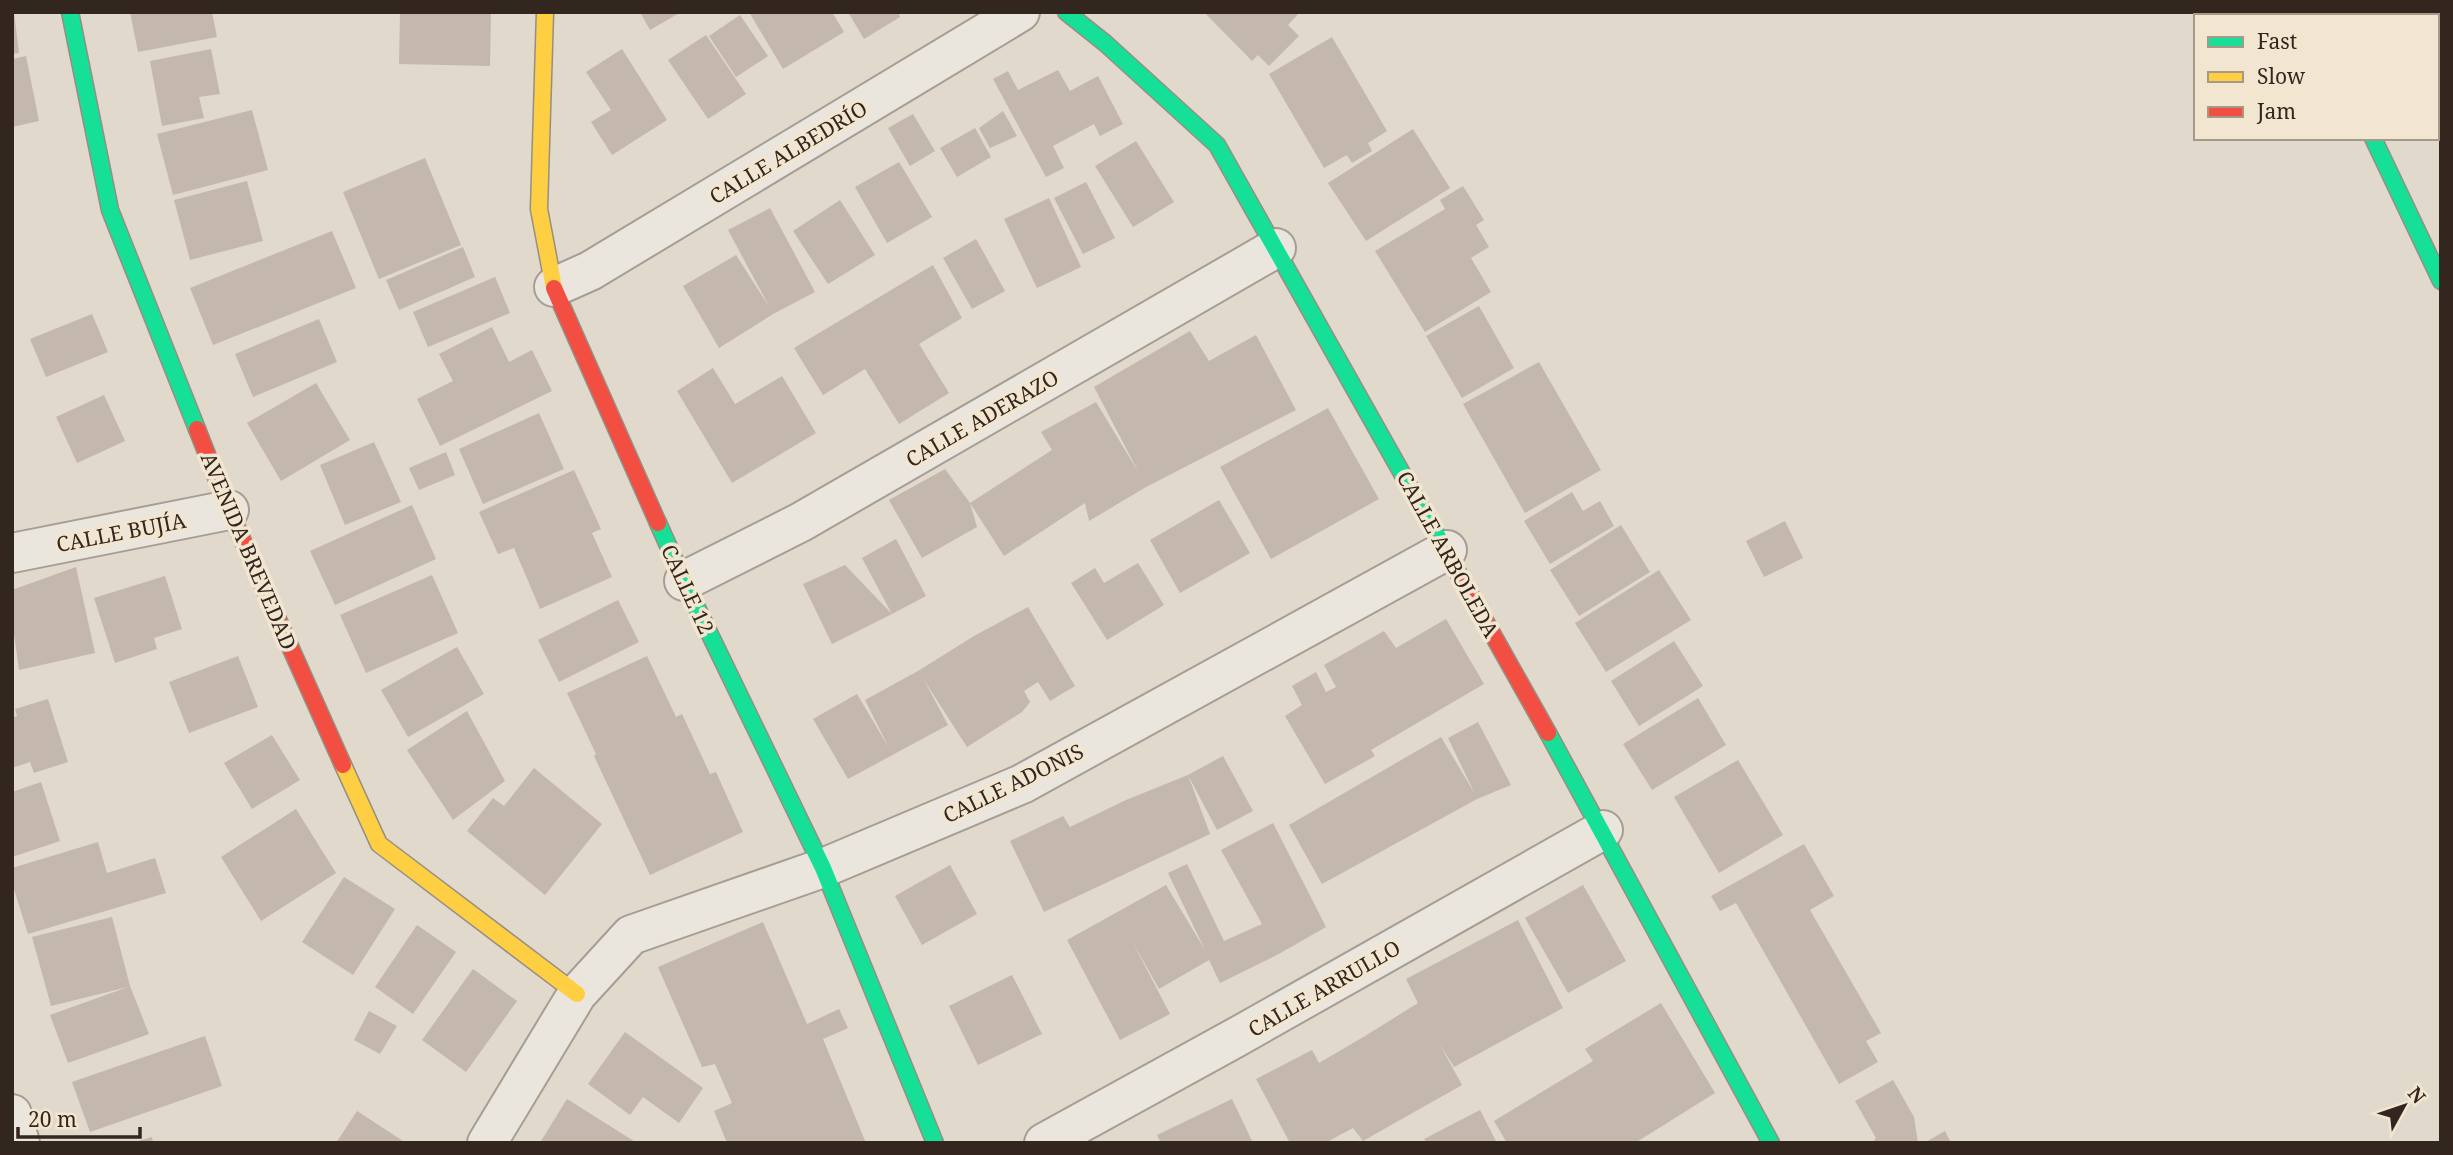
<svg xmlns="http://www.w3.org/2000/svg" width="2453" height="1155" viewBox="0 0 2453 1155" font-family="'Noto Serif',serif">
	<style>
		.building { fill: #c4b7ac }
		.lines { fill: none; stroke-linecap: round; stroke-linejoin: round }
		.street-casing { stroke: #a69e95; stroke-width: 42 }
		.fast-casing { stroke: #968e84; stroke-width: 19 }
		.slow-casing { stroke: #968e84; stroke-width: 19 }
		.jam-casing { stroke: #968e84; stroke-width: 19 }
		.street { stroke: #eae5dd; stroke-width: 38 }
		.fast { stroke: #16e098; stroke-width: 16 }
		.slow { stroke: #ffcf43; stroke-width: 16 }
		.jam { stroke: #f24e42; stroke-width: 16 }
		.labels { text-anchor: middle; dominant-baseline: central; stroke-width: 7; stroke-linejoin: round; paint-order: stroke }
		.street-label { font-size: 21px; fill: #33261e; stroke: #f2e6d1 }
	</style>
	<rect width="100%" height="100%" fill="#e1d9cb"/>
	<g class="building">
		<polygon points="12,12 14,12 19,53 12,54"/>
		<polygon points="130,12 212,12 217,37 138,52"/>
		<polygon points="400,12 491,12 490,66 399,64"/>
		<polygon points="640,12 681,12 650,30"/>
		<polygon points="749,12 832,12 844,32 783,69"/>
		<polygon points="848,12 898,12 900,17 864,39"/>
		<polygon points="1204,12 1300,12 1288,25 1299,36 1269,66 1258,55 1252,61"/>
		<polygon points="740,15 768,56 736,77 709,36"/>
		<polygon points="706,35 746,94 708,119 668,60"/>
		<polygon points="1332,37 1387,131 1368,143 1372,151 1352,163 1347,155 1324,168 1269,74"/>
		<polygon points="211,49 220,94 199,97 204,118 162,126 150,61"/>
		<polygon points="622,49 667,120 612,155 591,122 611,110 586,72"/>
		<polygon points="26,56 39,121 12,127 12,59"/>
		<polygon points="1058,70 1070,91 1098,76 1123,124 1100,136 1094,124 1053,146 1064,168 1046,177 993,79 1008,71 1018,90"/>
		<polygon points="252,110 268,170 173,195 157,134"/>
		<polygon points="1003,111 1017,136 990,148 979,128"/>
		<polygon points="913,114 935,151 910,166 888,128"/>
		<polygon points="975,128 991,157 957,177 940,148"/>
		<polygon points="1413,129 1450,188 1366,241 1328,183"/>
		<polygon points="1136,141 1174,202 1133,227 1095,166"/>
		<polygon points="425,158 461,245 379,279 343,192"/>
		<polygon points="899,162 932,217 887,243 855,187"/>
		<polygon points="247,181 263,241 190,260 174,200"/>
		<polygon points="1086,182 1115,238 1083,254 1054,198"/>
		<polygon points="1463,186 1484,220 1476,225 1489,247 1471,258 1491,292 1425,332 1375,251 1445,209 1440,200"/>
		<polygon points="1049,198 1081,267 1037,288 1004,219"/>
		<polygon points="840,200 875,255 828,284 793,231"/>
		<polygon points="770,208 815,292 773,314 719,348 683,286 736,255 770,308 728,230"/>
		<polygon points="332,231 356,288 213,345 190,288"/>
		<polygon points="976,239 1005,291 972,309 943,258"/>
		<polygon points="463,247 475,277 399,310 386,280"/>
		<polygon points="933,265 962,318 919,344 949,393 899,424 865,369 823,395 794,348"/>
		<polygon points="495,277 510,313 428,347 413,312"/>
		<polygon points="1479,306 1514,368 1462,398 1426,336"/>
		<polygon points="92,314 108,352 46,377 30,339"/>
		<polygon points="319,319 337,362 253,397 235,354"/>
		<polygon points="492,327 509,362 532,350 552,391 440,446 417,399 453,381 439,354"/>
		<polygon points="1190,331 1209,361 1256,335 1296,410 1146,487 1089,521 1085,503 1004,556 970,503 1052,450 1041,432 1096,402 1139,473 1094,387"/>
		<polygon points="1539,362 1601,470 1525,513 1463,404"/>
		<polygon points="713,368 735,404 782,376 816,433 732,483 677,391"/>
		<polygon points="316,383 350,440 281,481 247,423"/>
		<polygon points="104,395 125,441 77,463 56,417"/>
		<polygon points="1328,408 1379,499 1271,559 1220,467"/>
		<polygon points="539,413 564,469 483,504 459,449"/>
		<polygon points="374,442 401,502 345,525 320,465"/>
		<polygon points="446,452 455,475 419,490 409,468"/>
		<polygon points="945,469 970,503 977,527 922,558 889,500"/>
		<polygon points="574,470 601,529 592,533 612,577 540,609 514,548 498,554 479,512"/>
		<polygon points="1572,492 1583,511 1600,501 1614,526 1550,564 1524,521"/>
		<polygon points="1219,500 1250,553 1180,593 1150,540"/>
		<polygon points="412,505 436,559 335,605 310,551"/>
		<polygon points="1785,521 1803,558 1764,577 1746,541"/>
		<polygon points="1621,525 1650,572 1579,616 1550,570"/>
		<polygon points="896,539 926,596 892,614 832,644 803,584 845,565 892,614 862,558"/>
		<polygon points="1138,563 1164,605 1107,640 1071,583 1095,568 1104,583"/>
		<polygon points="76,567 95,653 19,670 12,619 12,590"/>
		<polygon points="1659,570 1691,620 1606,672 1575,623"/>
		<polygon points="432,575 458,633 366,673 340,615"/>
		<polygon points="165,576 182,629 154,638 157,649 115,663 94,598"/>
		<polygon points="618,600 639,642 559,682 538,640"/>
		<polygon points="1028,607 1075,686 1050,701 1038,682 1024,691 1030,702 1022,712 967,747 924,680 948,725 848,779 813,719 857,694 889,748 865,700 918,671 974,636"/>
		<polygon points="1446,619 1484,684 1371,750 1375,756 1325,784 1285,716 1302,705 1292,686 1316,672 1326,692 1336,687 1324,665 1384,631 1396,648"/>
		<polygon points="1674,641 1703,686 1639,726 1611,681"/>
		<polygon points="457,647 484,694 408,737 381,690"/>
		<polygon points="238,656 258,707 189,733 169,682"/>
		<polygon points="647,656 676,717 682,714 710,774 716,772 743,832 650,875 594,756 596,754 567,693"/>
		<polygon points="1698,698 1726,745 1652,790 1623,744"/>
		<polygon points="48,699 68,762 34,773 30,762 12,768 12,718 17,716 15,709"/>
		<polygon points="467,711 505,781 453,820 407,750"/>
		<polygon points="1478,722 1511,785 1477,799 1322,884 1289,825 1441,737 1475,794 1448,738"/>
		<polygon points="272,735 300,780 252,809 224,763"/>
		<polygon points="1223,756 1253,811 1217,830 1188,775"/>
		<polygon points="1738,760 1783,835 1719,873 1674,797"/>
		<polygon points="534,768 602,824 545,895 467,831 493,798 504,806"/>
		<polygon points="1188,775 1210,834 1044,912 1010,841 1063,816 1070,827 1126,800"/>
		<polygon points="41,782 60,841 12,857 12,792"/>
		<polygon points="296,809 336,873 261,921 221,857"/>
		<polygon points="1273,823 1326,927 1277,955 1220,983 1209,960 1159,989 1131,939 1170,1014 1120,1040 1067,940 1166,885 1205,950 1168,873 1187,864 1224,941 1262,924 1221,850"/>
		<polygon points="98,842 107,873 155,858 166,893 28,934 12,883 12,868"/>
		<polygon points="1804,844 1834,896 1810,910 1881,1033 1866,1041 1878,1062 1839,1084 1736,903 1720,911 1711,896"/>
		<polygon points="950,865 977,914 922,945 895,896"/>
		<polygon points="344,877 395,909 353,975 302,942"/>
		<polygon points="1583,885 1626,961 1568,993 1525,918"/>
		<polygon points="112,917 130,986 149,1034 68,1063 50,1015 128,987 51,1006 32,937"/>
		<polygon points="1518,920 1563,1008 1454,1067 1439,1043 1462,1085 1363,1141 1353,1128 1325,1143 1290,1143 1256,1079 1312,1050 1319,1063 1365,1036 1418,1003 1406,979"/>
		<polygon points="763,922 807,1024 839,1009 848,1028 823,1039 866,1143 727,1143 714,1111 732,1103 715,1064 702,1067 658,967"/>
		<polygon points="417,925 456,952 413,1014 375,987"/>
		<polygon points="473,969 517,1001 466,1072 422,1040"/>
		<polygon points="1012,975 1042,1034 978,1065 949,1006"/>
		<polygon points="1661,1003 1715,1093 1635,1143 1507,1143 1494,1121 1593,1061 1585,1049"/>
		<polygon points="369,1011 397,1026 380,1054 354,1040"/>
		<polygon points="625,1032 703,1088 679,1123 643,1097 630,1115 588,1084"/>
		<polygon points="205,1036 222,1086 90,1132 72,1082"/>
		<polygon points="1893,1080 1914,1117 1918,1143 1872,1143 1876,1138 1855,1101"/>
		<polygon points="567,1099 637,1143 544,1143 541,1141"/>
		<polygon points="1232,1099 1253,1143 1161,1143 1157,1135"/>
		<polygon points="1480,1110 1497,1143 1427,1143 1424,1139"/>
		<polygon points="357,1111 406,1143 336,1143"/>
		<polygon points="1945,1131 1951,1143 1924,1143"/>
		<polygon points="152,1137 153,1143 135,1143 135,1142"/>
	</g>
	<g class="lines">
		<defs>
			<g id="street">
				<polyline points="554,287 590,271 1020,12"/>
				<polyline points="12,553 229,510"/>
				<polyline points="684,581 801,522 1276,248"/>
				<polyline points="12,1114 20,1143"/>
				<polyline points="487,1143 577,994 631,935 823,868 1022,784 1447,550"/>
				<polyline points="1044,1143 1235,1038 1603,830"/>
			</g>
			<g id="fast">
				<polyline points="70,12 110,210 197,429"/>
				<polyline points="1066,12 1105,43 1217,145 1461,578"/>
				<polyline points="2284,12 2286,16"/>
				<polyline points="2373,138 2441,281"/>
				<polyline points="658,523 684,581 823,868 935,1143"/>
				<polyline points="1548,733 1771,1143"/>
			</g>
			<g id="slow">
				<polyline points="545,12 539,209 554,288"/>
				<polyline points="343,765 379,844 577,994"/>
			</g>
			<g id="jam">
				<polyline points="554,288 658,523"/>
				<polyline points="197,429 229,510 343,765"/>
				<polyline points="1461,578 1548,733"/>
			</g>
		</defs>
		<use href="#street" class="street-casing"/>
		<use href="#fast" class="fast-casing"/>
		<use href="#slow" class="slow-casing"/>
		<use href="#jam" class="jam-casing"/>
		<use href="#street" class="street"/>
		<use href="#fast" class="fast"/>
		<use href="#slow" class="slow"/>
		<use href="#jam" class="jam"/>
	</g>
	<g class="labels">
		<g class="street-label">
			<text transform="translate(788 152) rotate(-31)">CALLE ALBEDRÍO</text>
			<text transform="translate(982 418) rotate(-30)">CALLE ADERAZO</text>
			<text transform="translate(121 532) rotate(-11)">CALLE BUJÍA</text>
			<text transform="translate(249 551) rotate(67)">AVENIDA BREVEDAD</text>
			<text transform="translate(1448 554) rotate(61)">CALLE ARBOLEDA</text>
			<text transform="translate(688 589) rotate(65)">CALLE 12</text>
			<text transform="translate(1013 783) rotate(-26)">CALLE ADONIS</text>
			<text transform="translate(1324 988) rotate(-30)">CALLE ARRULLO</text>
		</g>
	</g>
	<rect width="2453" height="1155" fill="none" stroke="#33261e" stroke-width="28"/>
	<rect x="2194" y="14" width="245" height="126" fill="#f2e6d1" stroke="#a69989" stroke-width="2"/>
	<rect x="2208" y="37" width="35" height="10" fill="#16e098" stroke="#a69989" stroke-width="2"/>
	<text x="2257" y="49" font-size="21" fill="#33261e">Fast</text>
	<rect x="2208" y="72" width="35" height="10" fill="#ffcf43" stroke="#a69989" stroke-width="2"/>
	<text x="2257" y="84" font-size="21" fill="#33261e">Slow</text>
	<rect x="2208" y="107" width="35" height="10" fill="#f24e42" stroke="#a69989" stroke-width="2"/>
	<text x="2257" y="119" font-size="21" fill="#33261e">Jam</text>
	<g transform="translate(2404 1106) rotate(50)" stroke="#f2e6d1" stroke-width="5" paint-order="stroke">
	<path d="M0-5L12 26L0 18L-12 26Z" fill="#33261e"/>
	<text y="-10" font-size="19" font-weight="bold" text-anchor="middle" fill="#33261e">N</text>
	</g>
	<path d="M18 1127v10h122v-10" fill="none" stroke="#33261e" stroke-width="3.5"/>
	<text x="28" y="1127" font-size="21" fill="#33261e" stroke="#f2e6d1" stroke-width="5" paint-order="stroke">20 m</text>
</svg>
